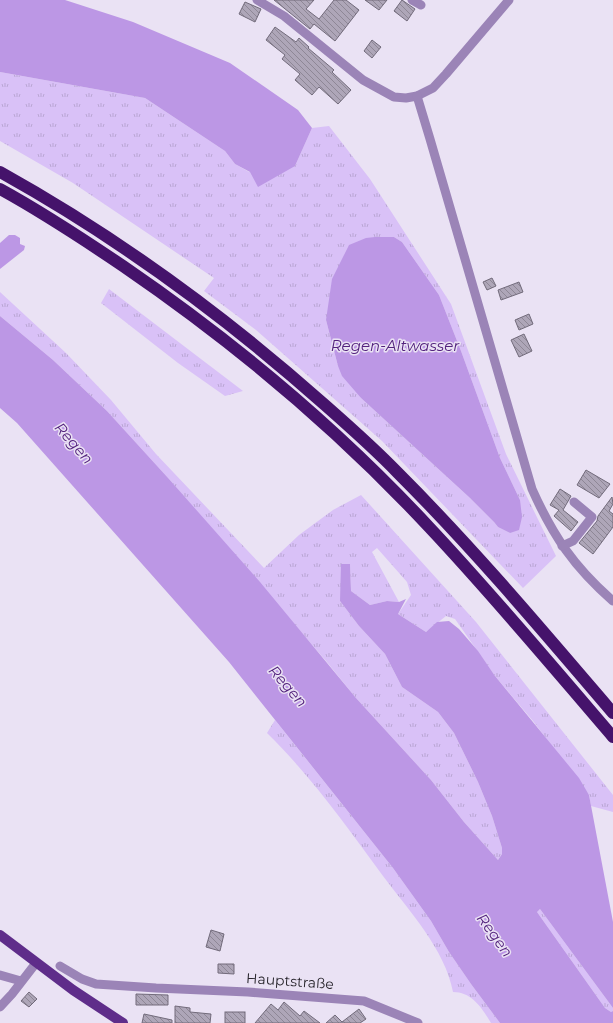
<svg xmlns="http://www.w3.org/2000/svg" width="613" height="1023" viewBox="0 0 613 1023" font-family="Montserrat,sans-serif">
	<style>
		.grass { fill: url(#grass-tufts); fill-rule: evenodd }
		.water { fill: #bc97e5 }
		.building { fill: url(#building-back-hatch); stroke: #726b7b }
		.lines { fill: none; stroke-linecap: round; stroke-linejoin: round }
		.minor { stroke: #9b84b7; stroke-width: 9 }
		.major { stroke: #5f2d8a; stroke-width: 10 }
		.highway { stroke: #45136b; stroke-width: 12 }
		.labels { text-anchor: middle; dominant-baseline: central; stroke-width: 3; stroke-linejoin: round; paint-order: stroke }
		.street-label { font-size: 14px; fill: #28252c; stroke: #eae2f4 }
		.water-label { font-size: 15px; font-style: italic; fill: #53227d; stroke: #eae2f4 }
	</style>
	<defs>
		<pattern id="grass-tufts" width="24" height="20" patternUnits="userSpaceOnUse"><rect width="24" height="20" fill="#d9c1f7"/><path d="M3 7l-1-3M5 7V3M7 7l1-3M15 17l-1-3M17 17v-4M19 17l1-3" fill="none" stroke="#baa6d4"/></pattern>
		<pattern id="building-back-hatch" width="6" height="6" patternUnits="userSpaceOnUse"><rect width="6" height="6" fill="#aea6b8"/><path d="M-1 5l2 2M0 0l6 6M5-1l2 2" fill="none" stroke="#8e8796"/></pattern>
	</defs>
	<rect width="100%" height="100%" fill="#eae2f4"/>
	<g class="grass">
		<path d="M0 72 145 98 225 151 235 164 249 172 295 166 312 128 329 126 370 179 451 304 506 454 556 556 523 588 382 441 256 330 204 291 214 278 73 183 0 141ZM394 237 402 242 439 295 461 351 500 458 520 500 510 533 498 527 494 522 470 498 361 398 338 366 326 320Z"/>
		<polygon points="109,289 243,391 225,396 178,363 101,303"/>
		<polygon points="0,292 66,353 111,400 156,454 264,568 299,535 333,510 361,495 476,622 613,795 613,812 591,806 589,795 533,721 495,676 455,619 446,616 426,632 398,614 411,595 407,582 377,548 372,552 399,602 387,601 370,605 351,591 350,564 340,601 359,626 385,654 402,687 438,712 454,733 478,782 492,816 502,848 502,854 498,860 464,822 431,780 356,698 326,661 169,479 107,411 53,360 0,316"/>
		<path d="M275 720 393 868 431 921 449 952 471 984 500 1023H491C482 1008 472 992 453 992 445 949 409 911 383 876 347 827 311 776 267 733Z"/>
		<polygon points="540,909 613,1008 613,1011 611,1012 605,1008 537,912"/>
	</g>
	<g class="water">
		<polygon points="0,0 65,0 133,22 230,63 298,110 312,128 295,166 258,187 250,172 235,164 225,151 145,98 0,72"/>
		<polygon points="9,235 15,235 20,238 20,244 25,246 24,250 0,269 0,243"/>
		<polygon points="375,237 394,237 402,242 439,295 461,351 500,458 520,500 522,517 519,530 510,533 498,527 494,522 470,498 361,398 342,376 338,366 326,320 332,279 349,245 366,238"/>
		<polygon points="0,316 53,360 107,411 169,479 260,582 356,698 431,780 464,822 498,860 502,854 502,848 492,816 478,782 454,733 438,712 402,687 385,654 359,626 340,601 341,564 350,564 351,591 370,605 387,601 399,602 406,599 398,614 426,632 437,622 449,621 459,629 478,651 495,676 579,778 589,795 613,922 613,1008 540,909 537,912 605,1008 611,1012 613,1011 613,1023 500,1023 471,984 449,952 431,921 393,868 229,662 17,423 0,408"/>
	</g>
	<g class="building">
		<polygon points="274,0 314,0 306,9 319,19 334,0 346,0 359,10 335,41 314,24 310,29"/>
		<polygon points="365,0 387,0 379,10"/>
		<polygon points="402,0 415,9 407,21 394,11"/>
		<polygon points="245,2 261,9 255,22 239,14"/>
		<polygon points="275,27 296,42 299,38 309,47 308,48 334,70 332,72 351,90 338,104 319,87 312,95 295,80 300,74 282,59 285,55 266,40"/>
		<polygon points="372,40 381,47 372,58 364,51"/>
		<polygon points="492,278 496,286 487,290 483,282"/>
		<polygon points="519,282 523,292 501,300 498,290"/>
		<polygon points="529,314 533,324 519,330 515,320"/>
		<polygon points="524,334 532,351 519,357 511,340"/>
		<polygon points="586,470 610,484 599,498 577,485"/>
		<polygon points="560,489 571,496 563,510 578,522 571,531 554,516 559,510 550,505"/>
		<polygon points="612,497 613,504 609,511 613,514 613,527 593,554 579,543 597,521 598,516"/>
		<polygon points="211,930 224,934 220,951 206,947"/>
		<polygon points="218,964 234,964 234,974 218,973"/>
		<polygon points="29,992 37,999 29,1007 21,1001"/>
		<polygon points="136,994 168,995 168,1005 136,1005"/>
		<polygon points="284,1002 300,1016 304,1011 320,1023 255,1023 271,1004 278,1010"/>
		<polygon points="175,1006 190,1008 190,1012 211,1014 210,1023 175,1023"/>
		<polygon points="359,1009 366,1019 360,1023 326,1023 335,1015 342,1022"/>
		<rect x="225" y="1012" width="20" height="11"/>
		<polygon points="144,1014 172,1020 172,1023 142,1023"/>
	</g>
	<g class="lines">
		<g class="minor">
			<polyline points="257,0 284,16 363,80 394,97 406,98 417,96 433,88 446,74 509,0"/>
			<polyline points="412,0 421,5"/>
			<path d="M417 96 430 139 532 489C553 536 574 567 613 601"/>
			<polyline points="562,546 573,541 592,517 574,502"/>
			<polyline points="60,966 82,979 96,984 156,988 248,992 364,1001 418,1023"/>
			<polyline points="0,975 21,981"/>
			<polyline points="0,1007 12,994 36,963"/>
		</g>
		<polyline class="major" points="0,935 73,990 123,1023"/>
		<g class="highway">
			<path d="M0 172C117 237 225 316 325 405 350 427 375 449 398 473 474 549 543 631 613 713"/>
			<path d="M0 189C42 212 83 239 123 266 234 342 338 429 429 527 493 595 552 666 613 737"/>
		</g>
	</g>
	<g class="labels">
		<g class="street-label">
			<text transform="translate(290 981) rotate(4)">Hauptstraße</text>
		</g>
		<g class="water-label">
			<text x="395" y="345">Regen-Altwasser</text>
			<text transform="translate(74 443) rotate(49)">Regen</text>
			<text transform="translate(288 686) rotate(49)">Regen</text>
			<text transform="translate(495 935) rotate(54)">Regen</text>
		</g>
	</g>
</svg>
